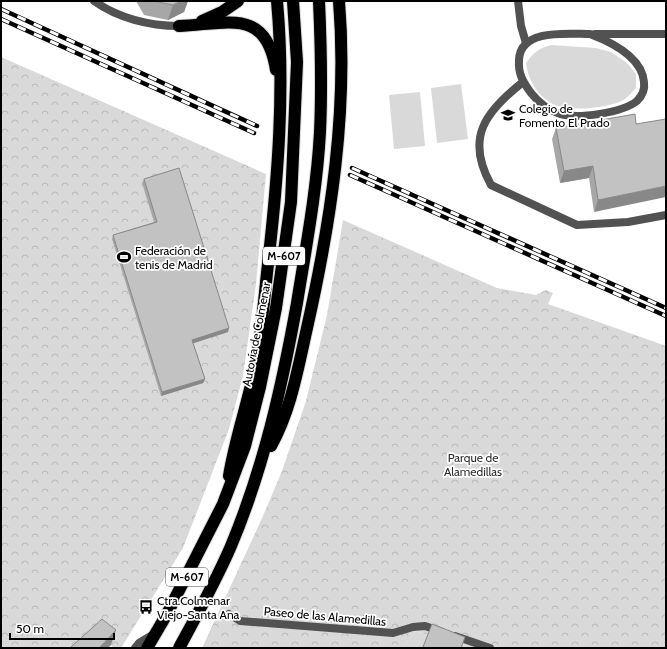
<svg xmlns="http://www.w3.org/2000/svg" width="667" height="649" viewBox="0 0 667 649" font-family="Cabin,sans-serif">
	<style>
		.grass { fill: #d9d9d9 }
		.forest { fill: url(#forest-crowns) }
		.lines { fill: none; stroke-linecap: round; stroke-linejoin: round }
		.highway-casing { stroke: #dbdbdb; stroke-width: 14 }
		.lane { stroke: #525252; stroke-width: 8 }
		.street { stroke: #525252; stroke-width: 8 }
		.highway { stroke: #000; stroke-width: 12 }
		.rail-casing { stroke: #000; stroke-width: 4.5 }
		.rail { stroke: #fff; stroke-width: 3; stroke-dasharray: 9; stroke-linecap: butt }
		.wall { fill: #a7a7a7 }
		.shaded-wall { fill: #888 }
		.building { fill: #c2c2c2; stroke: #888 }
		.labels { text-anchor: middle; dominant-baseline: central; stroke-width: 3.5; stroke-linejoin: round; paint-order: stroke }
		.shield { fill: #fff; stroke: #4c4c4c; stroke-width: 1 }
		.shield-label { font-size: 11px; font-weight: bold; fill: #000 }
		.poi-label { font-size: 12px; fill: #000; stroke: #fff; text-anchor: start }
		.street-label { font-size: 12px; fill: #000; stroke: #fff }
		.park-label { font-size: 12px; fill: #303030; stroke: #fff }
	</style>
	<defs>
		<pattern id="forest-crowns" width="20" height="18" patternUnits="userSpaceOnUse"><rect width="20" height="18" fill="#d9d9d9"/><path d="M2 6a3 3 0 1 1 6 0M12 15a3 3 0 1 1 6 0" fill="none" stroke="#b8b8b8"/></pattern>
	</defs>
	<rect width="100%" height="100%" fill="#fff"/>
	<g class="grass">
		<path d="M551 45 596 48 611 52 627 63 636 74V88C633 91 629 96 625 99 612 108 569 112 555 105 538 97 528 80 526 63 533 53 539 48 551 45Z"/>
		<polygon points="461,84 468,139 437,143 431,88"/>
		<polygon points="420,92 425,146 394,149 389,95"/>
		<polygon points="416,631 466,648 402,648"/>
	</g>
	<g class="forest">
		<polygon points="1,57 266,174 256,284 243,376 229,429 183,548 121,648 114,648 97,634 81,648 1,648"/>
		<polygon points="343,220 497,288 536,295 546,290 553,293 548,304 666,346 666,648 466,648 416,631 402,648 202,648 263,516 282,471 306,401 327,315"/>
	</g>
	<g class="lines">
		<defs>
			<g id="highway">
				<polyline points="202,21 222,12 238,1"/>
				<path d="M179 26C228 24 266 7 276 70"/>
				<path d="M271 446C291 410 298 368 307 328 331 221 348 111 339 1"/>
				<path d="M229 476C235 439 248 403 255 367 262 333 264 298 268 264 278 177 285 89 277 1"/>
				<polyline points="147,648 167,614 223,504 245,446 260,387 276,308 291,202 297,62 293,1"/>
				<path d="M179 648C197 615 216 581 231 546 264 467 282 386 297 303 306 247 317 189 320 132 322 88 321 45 319 1"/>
			</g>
		</defs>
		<use href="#highway" class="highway-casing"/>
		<g class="lane">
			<polyline points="518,1 521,26 526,43"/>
			<path d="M590 34C611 42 642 57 644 82 645 89 642 96 637 101 622 113 578 119 560 114 548 110 539 103 531 93 523 82 518 74 519 60 520 28 569 34 590 34Z"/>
			<polyline points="595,34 666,34"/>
			<path d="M523 82C485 112 465 138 491 185L577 225 628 222 666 215"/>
			<polyline points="135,648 139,643 154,634"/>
		</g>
		<g class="street">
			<path d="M94 1C118 18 149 26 179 26"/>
			<polyline points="229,614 240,621 393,633 413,627 425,626 440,631"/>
			<polyline points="455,636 490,648"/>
		</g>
		<use href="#highway" class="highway"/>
		<defs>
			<g id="rail">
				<polyline points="1,9 257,126"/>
				<polyline points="1,19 254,133"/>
				<polyline points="352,168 666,308"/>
				<polyline points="350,175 666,316"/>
			</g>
		</defs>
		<use href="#rail" class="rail-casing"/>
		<use href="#rail" class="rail"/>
	</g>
	<g class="wall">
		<polygon points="136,1 188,1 184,12 168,20 144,15"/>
		<polygon points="636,124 594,212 589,178 560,183 552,139 556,128"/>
		<polygon points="144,179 228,332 193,343 205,379 203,383 161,396 112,239 113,235 154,222 142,183"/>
	</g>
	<g class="shaded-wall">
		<polygon points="181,1 188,1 184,12 168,20 173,5"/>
		<polygon points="593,166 589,178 560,183 564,171"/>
		<polygon points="666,186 666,197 594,212 598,200"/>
		<polygon points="229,328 228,332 191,344 192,340"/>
		<polygon points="205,379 203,383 161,396 162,392"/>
		<polygon points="116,630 111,645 108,648 99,648"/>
	</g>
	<g class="building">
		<polygon points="153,1 181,1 173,5"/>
		<polygon points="635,114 636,124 666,119 666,186 598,200 593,166 564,171 556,128"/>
		<polygon points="179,168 229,328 192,340 205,379 162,392 113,235 157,222 144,179"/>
		<polygon points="102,619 116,630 99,648 70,648"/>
		<polygon points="432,624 465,637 461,648 426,648 423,647"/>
	</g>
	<defs>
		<symbol id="school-bare" viewBox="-9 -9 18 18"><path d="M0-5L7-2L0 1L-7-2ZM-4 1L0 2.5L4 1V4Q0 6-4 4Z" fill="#000" stroke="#fff" stroke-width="2.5" paint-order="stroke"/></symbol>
		<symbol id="stadium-bare" viewBox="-9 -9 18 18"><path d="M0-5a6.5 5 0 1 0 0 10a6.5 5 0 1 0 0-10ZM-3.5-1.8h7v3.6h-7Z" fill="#000" stroke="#fff" stroke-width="2.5" paint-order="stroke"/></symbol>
		<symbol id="bus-bare" viewBox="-9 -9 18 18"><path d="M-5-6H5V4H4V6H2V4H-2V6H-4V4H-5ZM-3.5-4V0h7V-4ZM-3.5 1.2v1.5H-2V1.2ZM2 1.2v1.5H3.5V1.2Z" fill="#000" stroke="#fff" stroke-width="2.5" paint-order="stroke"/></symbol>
	</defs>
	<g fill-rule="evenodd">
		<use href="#school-bare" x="498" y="105" width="20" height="20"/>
		<use href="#stadium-bare" x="114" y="247" width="20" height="20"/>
		<use href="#bus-bare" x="136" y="597" width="20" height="20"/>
	</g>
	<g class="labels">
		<g class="shield">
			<rect x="263" y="247" width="42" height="18" rx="3"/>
			<rect x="166" y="568" width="42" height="18" rx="3"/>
		</g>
		<g class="shield-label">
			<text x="284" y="256">M-607</text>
			<text x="187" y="577">M-607</text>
		</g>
		<g class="poi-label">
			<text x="519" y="108">Colegio de<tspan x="519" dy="14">Fomento El Prado</tspan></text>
			<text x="135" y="250">Federación de<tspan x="135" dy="14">tenis de Madrid</tspan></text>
			<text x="157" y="600">Ctra.Colmenar<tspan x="157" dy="14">Viejo-Santa Ana</tspan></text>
		</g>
		<g class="street-label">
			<text transform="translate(256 334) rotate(-79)">Autovía de Colmenar</text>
			<text transform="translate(325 616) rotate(5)">Paseo de las Alamedillas</text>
		</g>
		<g class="park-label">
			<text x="473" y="457">Parque de<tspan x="473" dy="14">Alamedillas</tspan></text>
		</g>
	</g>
	<rect width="667" height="649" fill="none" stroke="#000000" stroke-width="4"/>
	<path d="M10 633v6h104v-6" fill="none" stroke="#000000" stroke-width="2"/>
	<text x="16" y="633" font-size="12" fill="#000000" stroke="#ffffff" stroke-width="3" paint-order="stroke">50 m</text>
</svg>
